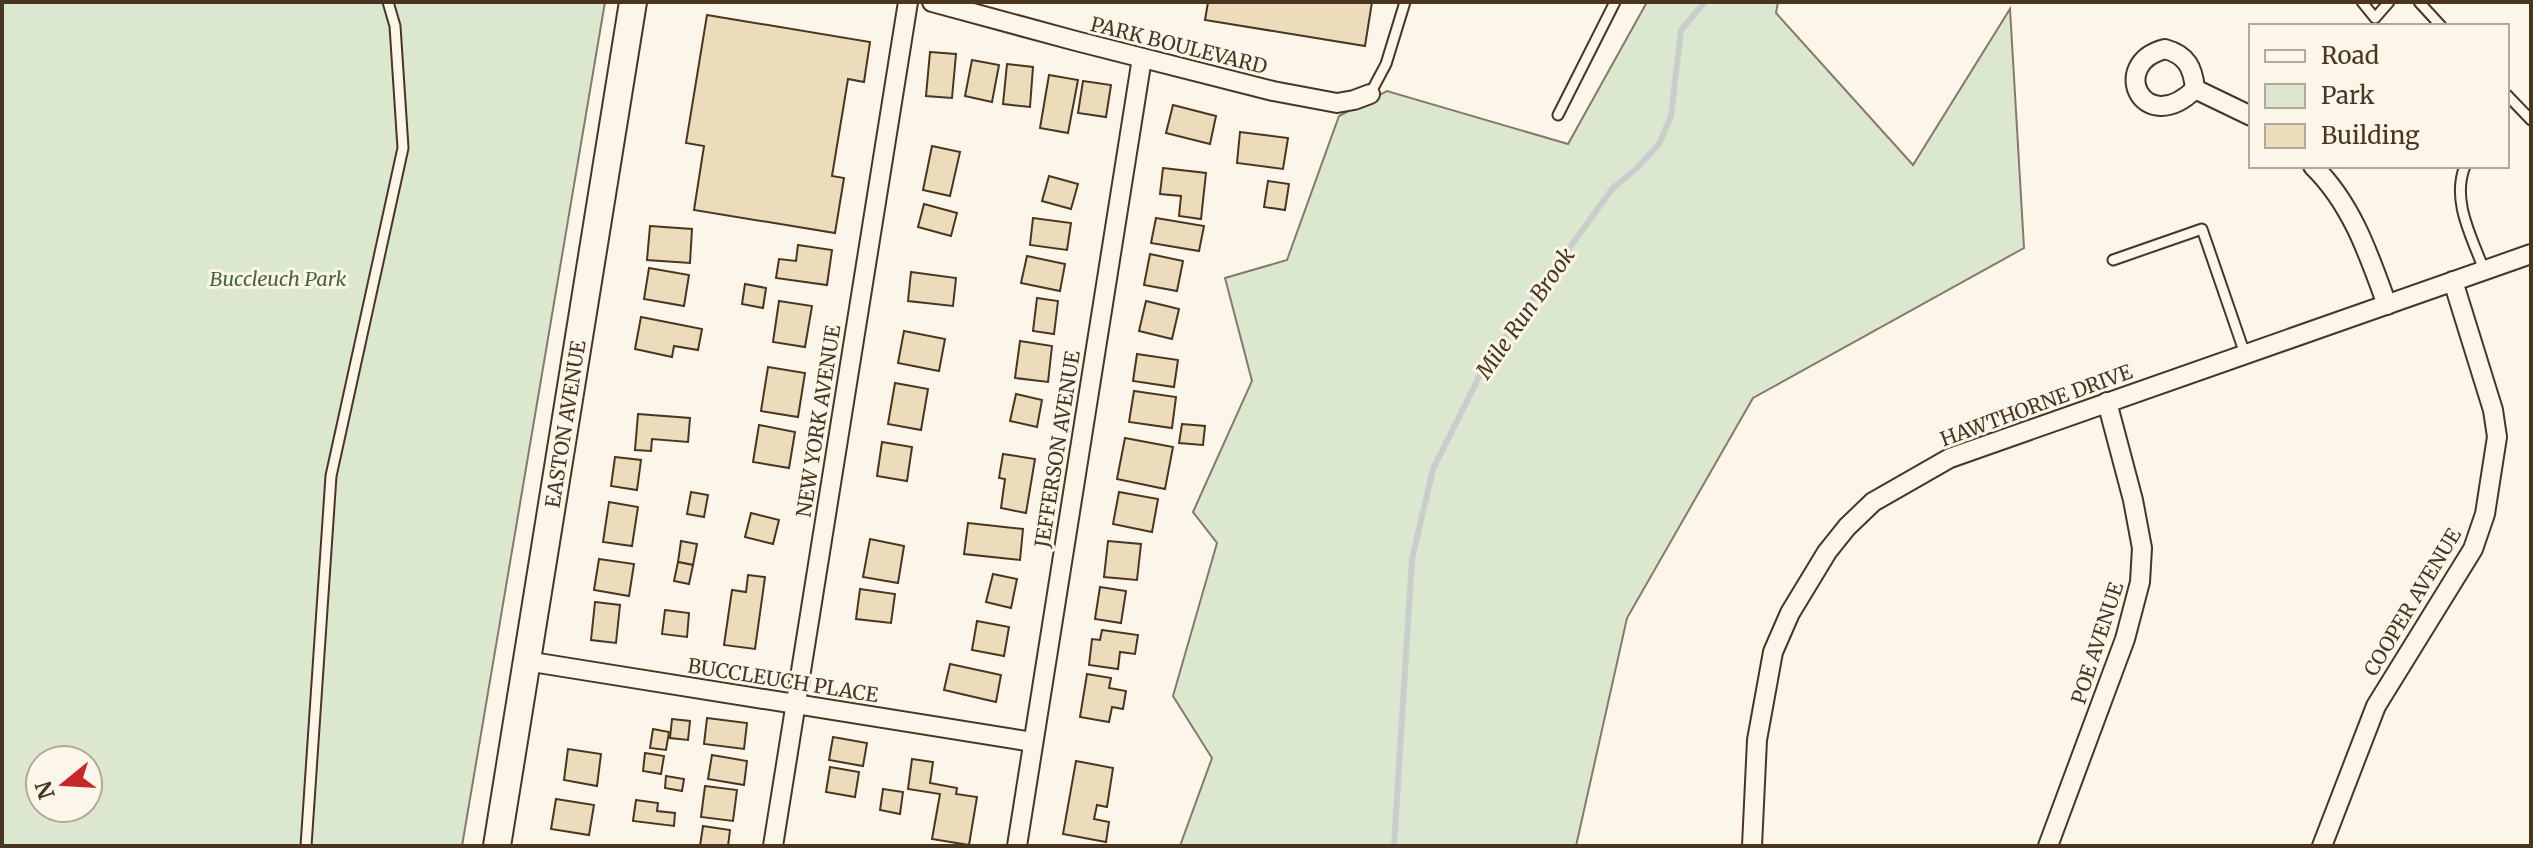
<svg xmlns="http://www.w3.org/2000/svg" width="2533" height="848" viewBox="0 0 2533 848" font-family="Merriweather,serif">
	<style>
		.green { fill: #dce7d0; stroke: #887966; stroke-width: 2; fill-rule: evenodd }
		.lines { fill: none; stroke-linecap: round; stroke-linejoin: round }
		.stream { stroke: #c9cecd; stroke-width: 6 }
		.building { fill: #ecdcbc; stroke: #4a3520; stroke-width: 2 }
		.lane-casing { stroke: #4a3520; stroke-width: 13 }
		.street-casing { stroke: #4a3520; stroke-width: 22 }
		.secondary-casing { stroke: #4a3520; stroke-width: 30 }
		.lane { stroke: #fbf6e9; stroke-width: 9 }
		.street { stroke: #fbf6e9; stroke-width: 18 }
		.secondary { stroke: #fbf6e9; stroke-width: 26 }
		.labels { text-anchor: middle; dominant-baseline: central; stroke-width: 6; stroke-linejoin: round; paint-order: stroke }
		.street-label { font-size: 20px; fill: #4a3520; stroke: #fbf6e9 }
		.park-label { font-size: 20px; font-style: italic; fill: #436837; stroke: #fbf6e9 }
		.water-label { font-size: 22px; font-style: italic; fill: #4a3520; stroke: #fbf6e9 }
	</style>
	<rect width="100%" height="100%" fill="#fbf6e9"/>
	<g class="green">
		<path d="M2 2H605L462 846H2ZM40 760H88V808H40Z"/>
		<polygon points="1647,2 1778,2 1776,13 1913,165 2010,9 2024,248 1753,398 1627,618 1576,846 1180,846 1212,758 1173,696 1217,543 1193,512 1252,381 1225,278 1287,260 1339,116 1387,91 1568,144"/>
	</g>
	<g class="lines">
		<polyline class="stream" points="1394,846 1412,559 1433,469 1485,365 1612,189 1637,168 1659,144 1671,116 1681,30 1705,2"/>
	</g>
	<g class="building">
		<polygon points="1208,2 1372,2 1365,46 1205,20"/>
		<polygon points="707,15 870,42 864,82 848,79 832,176 844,178 835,233 694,210 704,146 686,143"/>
		<polygon points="930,52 956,54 952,98 926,96"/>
		<polygon points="972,60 999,65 992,102 965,96"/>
		<polygon points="1007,64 1033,67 1030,107 1003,104"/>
		<polygon points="1049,75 1078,80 1068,133 1040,128"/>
		<polygon points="1083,81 1111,85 1106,117 1078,113"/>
		<polygon points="1173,105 1216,116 1210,144 1166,133"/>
		<polygon points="1240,132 1288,138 1283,169 1237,163"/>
		<polygon points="932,146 960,152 950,196 923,190"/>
		<polygon points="1163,168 1206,173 1201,219 1179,216 1181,196 1160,194"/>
		<polygon points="1049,176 1078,184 1071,209 1042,201"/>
		<polygon points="1268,181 1289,184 1285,210 1264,207"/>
		<polygon points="924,204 957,213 951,236 918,227"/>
		<polygon points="1033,218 1071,223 1067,250 1030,245"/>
		<polygon points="1156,218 1204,226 1199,251 1151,243"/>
		<polygon points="650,226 692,229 690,263 647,260"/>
		<polygon points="798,245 832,250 827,285 776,278 779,259 796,261"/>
		<polygon points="1150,254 1183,261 1177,291 1144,285"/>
		<polygon points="1027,256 1065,264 1060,291 1021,283"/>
		<polygon points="649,268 689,275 684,306 644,299"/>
		<polygon points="911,272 956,278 953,306 908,301"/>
		<polygon points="745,284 766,288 763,308 742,304"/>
		<polygon points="1037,298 1058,301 1054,334 1033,331"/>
		<polygon points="779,301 812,306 805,347 773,342"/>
		<polygon points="1146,301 1179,309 1172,339 1139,331"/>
		<polygon points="641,317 702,329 698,350 674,346 672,357 635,349"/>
		<polygon points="904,331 945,339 939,371 898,363"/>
		<polygon points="1020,341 1052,346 1048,382 1015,378"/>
		<polygon points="1137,354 1178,360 1174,387 1133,381"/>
		<polygon points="768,367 805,373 798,417 761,411"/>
		<polygon points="895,383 928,389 921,430 888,424"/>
		<polygon points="1134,391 1176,397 1172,428 1129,422"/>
		<polygon points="1016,394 1042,400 1037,427 1010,421"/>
		<polygon points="638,414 690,418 688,442 652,439 651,451 635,450"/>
		<polygon points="1182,424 1205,426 1203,445 1179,443"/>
		<polygon points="759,425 795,432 789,468 753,462"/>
		<polygon points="1125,438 1173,447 1165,489 1117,479"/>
		<polygon points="882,442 912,447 907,481 877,476"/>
		<polygon points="1003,454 1035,459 1026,513 1001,508 1005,479 999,478"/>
		<polygon points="615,457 641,460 637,490 611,486"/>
		<polygon points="691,492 708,495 704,517 687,514"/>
		<polygon points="1119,492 1158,499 1152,532 1113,524"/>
		<polygon points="609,502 638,507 632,546 603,542"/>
		<polygon points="751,513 779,520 773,544 745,537"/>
		<polygon points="968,523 1023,529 1020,560 964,554"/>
		<polygon points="870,539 904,546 898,583 863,577"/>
		<polygon points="681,541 697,544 693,565 678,562"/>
		<polygon points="1108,541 1141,544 1137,580 1104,577"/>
		<polygon points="599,559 634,564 629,596 594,590"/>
		<polygon points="678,562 693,565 689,584 674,581"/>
		<polygon points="993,574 1017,579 1011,608 986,602"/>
		<polygon points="748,575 765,577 755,649 724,645 732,590 746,592"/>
		<polygon points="1100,587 1126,591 1121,623 1095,619"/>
		<polygon points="860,589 895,594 891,623 856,619"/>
		<polygon points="595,602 620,605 616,643 591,640"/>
		<polygon points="665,610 689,613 687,637 662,634"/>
		<polygon points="977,621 1009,627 1004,656 972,650"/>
		<polygon points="1102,630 1138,635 1135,654 1120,652 1118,669 1089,665 1092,639 1100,640"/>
		<polygon points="950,664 1001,675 996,702 944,690"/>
		<polygon points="1087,674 1111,678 1109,688 1126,691 1123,709 1112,707 1109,722 1080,717"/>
		<polygon points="707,718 747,723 744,749 704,744"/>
		<polygon points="672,719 690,721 688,740 670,738"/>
		<polygon points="653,729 669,732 666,750 650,748"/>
		<polygon points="833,737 867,743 863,766 829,760"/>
		<polygon points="568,749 601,754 597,786 564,780"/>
		<polygon points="645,753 664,756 661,774 643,771"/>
		<polygon points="712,755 747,761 744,785 708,779"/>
		<polygon points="912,759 933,762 930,783 957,788 956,794 977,797 969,845 932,839 940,794 908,789"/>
		<polygon points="1076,761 1113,768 1107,807 1097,805 1094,819 1109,822 1106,842 1063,834"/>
		<polygon points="830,767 859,772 855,797 826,792"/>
		<polygon points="666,776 684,779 682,791 665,788"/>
		<polygon points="705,786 737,790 733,821 701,817"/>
		<polygon points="883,789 903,792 900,814 880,810"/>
		<polygon points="556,799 594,805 589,835 551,829"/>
		<polygon points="636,800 658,803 657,811 675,813 674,826 633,821"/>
		<polygon points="703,826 730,830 728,846 700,846"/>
	</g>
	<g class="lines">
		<defs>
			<g id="lane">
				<polyline points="2362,2 2375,18 2389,2"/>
				<polyline points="2419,2 2441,26"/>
				<polyline points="1370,94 1386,64 1405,2"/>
				<polyline points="2507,95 2531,120"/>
				<polyline points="1558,115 1615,2"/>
				<path d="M2465 166C2451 201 2472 237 2484 270"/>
				<polyline points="2113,260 2202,229 2245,354"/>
				<polyline points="306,846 331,476 403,148 395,26 388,2"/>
			</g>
			<g id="street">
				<polyline points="932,2 1076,41 1273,91 1337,103 1354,100 1370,94"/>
				<path d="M2165 49C2187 55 2193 68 2195 89 2144 139 2107 64 2165 49Z"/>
				<polyline points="2195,89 2251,116"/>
				<path d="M2313 166C2352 204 2369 255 2387 305"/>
				<polyline points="526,661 1033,742"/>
				<polyline points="773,846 908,2"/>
				<polyline points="1017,846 1142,58"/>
				<polyline points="1752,846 1757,740 1773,652 1790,613 1827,552 1847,527 1873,502 1950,458 2531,254"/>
				<polyline points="2048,846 2125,639 2140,582 2142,548 2133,500 2107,402"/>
				<polyline points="2322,846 2376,706 2473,549 2485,514 2497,437 2493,410 2453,281"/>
			</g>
			<polyline id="secondary" points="497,846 633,2"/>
		</defs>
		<use href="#lane" class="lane-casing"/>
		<use href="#street" class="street-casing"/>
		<use href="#secondary" class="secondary-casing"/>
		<use href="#lane" class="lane"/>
		<use href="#street" class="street"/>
		<use href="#secondary" class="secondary"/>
	</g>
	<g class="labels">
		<g class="street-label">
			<text transform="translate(1179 45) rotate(14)">PARK BOULEVARD</text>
			<text transform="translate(2036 405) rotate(-20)">HAWTHORNE DRIVE</text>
			<text transform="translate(818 421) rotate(-81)">NEW YORK AVENUE</text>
			<text transform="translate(565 424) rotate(-81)">EASTON AVENUE</text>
			<text transform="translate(1057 449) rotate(-81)">JEFFERSON AVENUE</text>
			<text transform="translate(2412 602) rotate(-59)">COOPER AVENUE</text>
			<text transform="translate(2097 643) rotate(-72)">POE AVENUE</text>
			<text transform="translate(783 680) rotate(9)">BUCCLEUCH PLACE</text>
		</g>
		<g class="park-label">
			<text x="278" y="278">Buccleuch Park</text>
		</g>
		<g class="water-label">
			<text transform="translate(1525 313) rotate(-55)">Mile Run Brook</text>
		</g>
	</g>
	<rect width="2533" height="848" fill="none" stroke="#4a3520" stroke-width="8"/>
	<rect x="2249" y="24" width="260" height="144" fill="#fbf6e9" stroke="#b4a999" stroke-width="2"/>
	<rect x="2265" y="50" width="40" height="12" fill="#fbf6e9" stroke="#b4a999" stroke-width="2"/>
	<text x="2321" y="64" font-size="24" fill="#4a3520">Road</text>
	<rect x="2265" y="84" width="40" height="24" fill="#dce7d0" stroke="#b4a999" stroke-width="2"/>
	<text x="2321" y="104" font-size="24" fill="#4a3520">Park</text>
	<rect x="2265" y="124" width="40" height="24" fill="#ecdcbc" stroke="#b4a999" stroke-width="2"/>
	<text x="2321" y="144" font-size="24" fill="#4a3520">Building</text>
	<g transform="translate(64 784) rotate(252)"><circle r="38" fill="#fbf6e9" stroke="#b4a999" stroke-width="2"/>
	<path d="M0-6L14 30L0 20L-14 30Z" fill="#c62828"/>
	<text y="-12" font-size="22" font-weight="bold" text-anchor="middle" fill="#4a3520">N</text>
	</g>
</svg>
